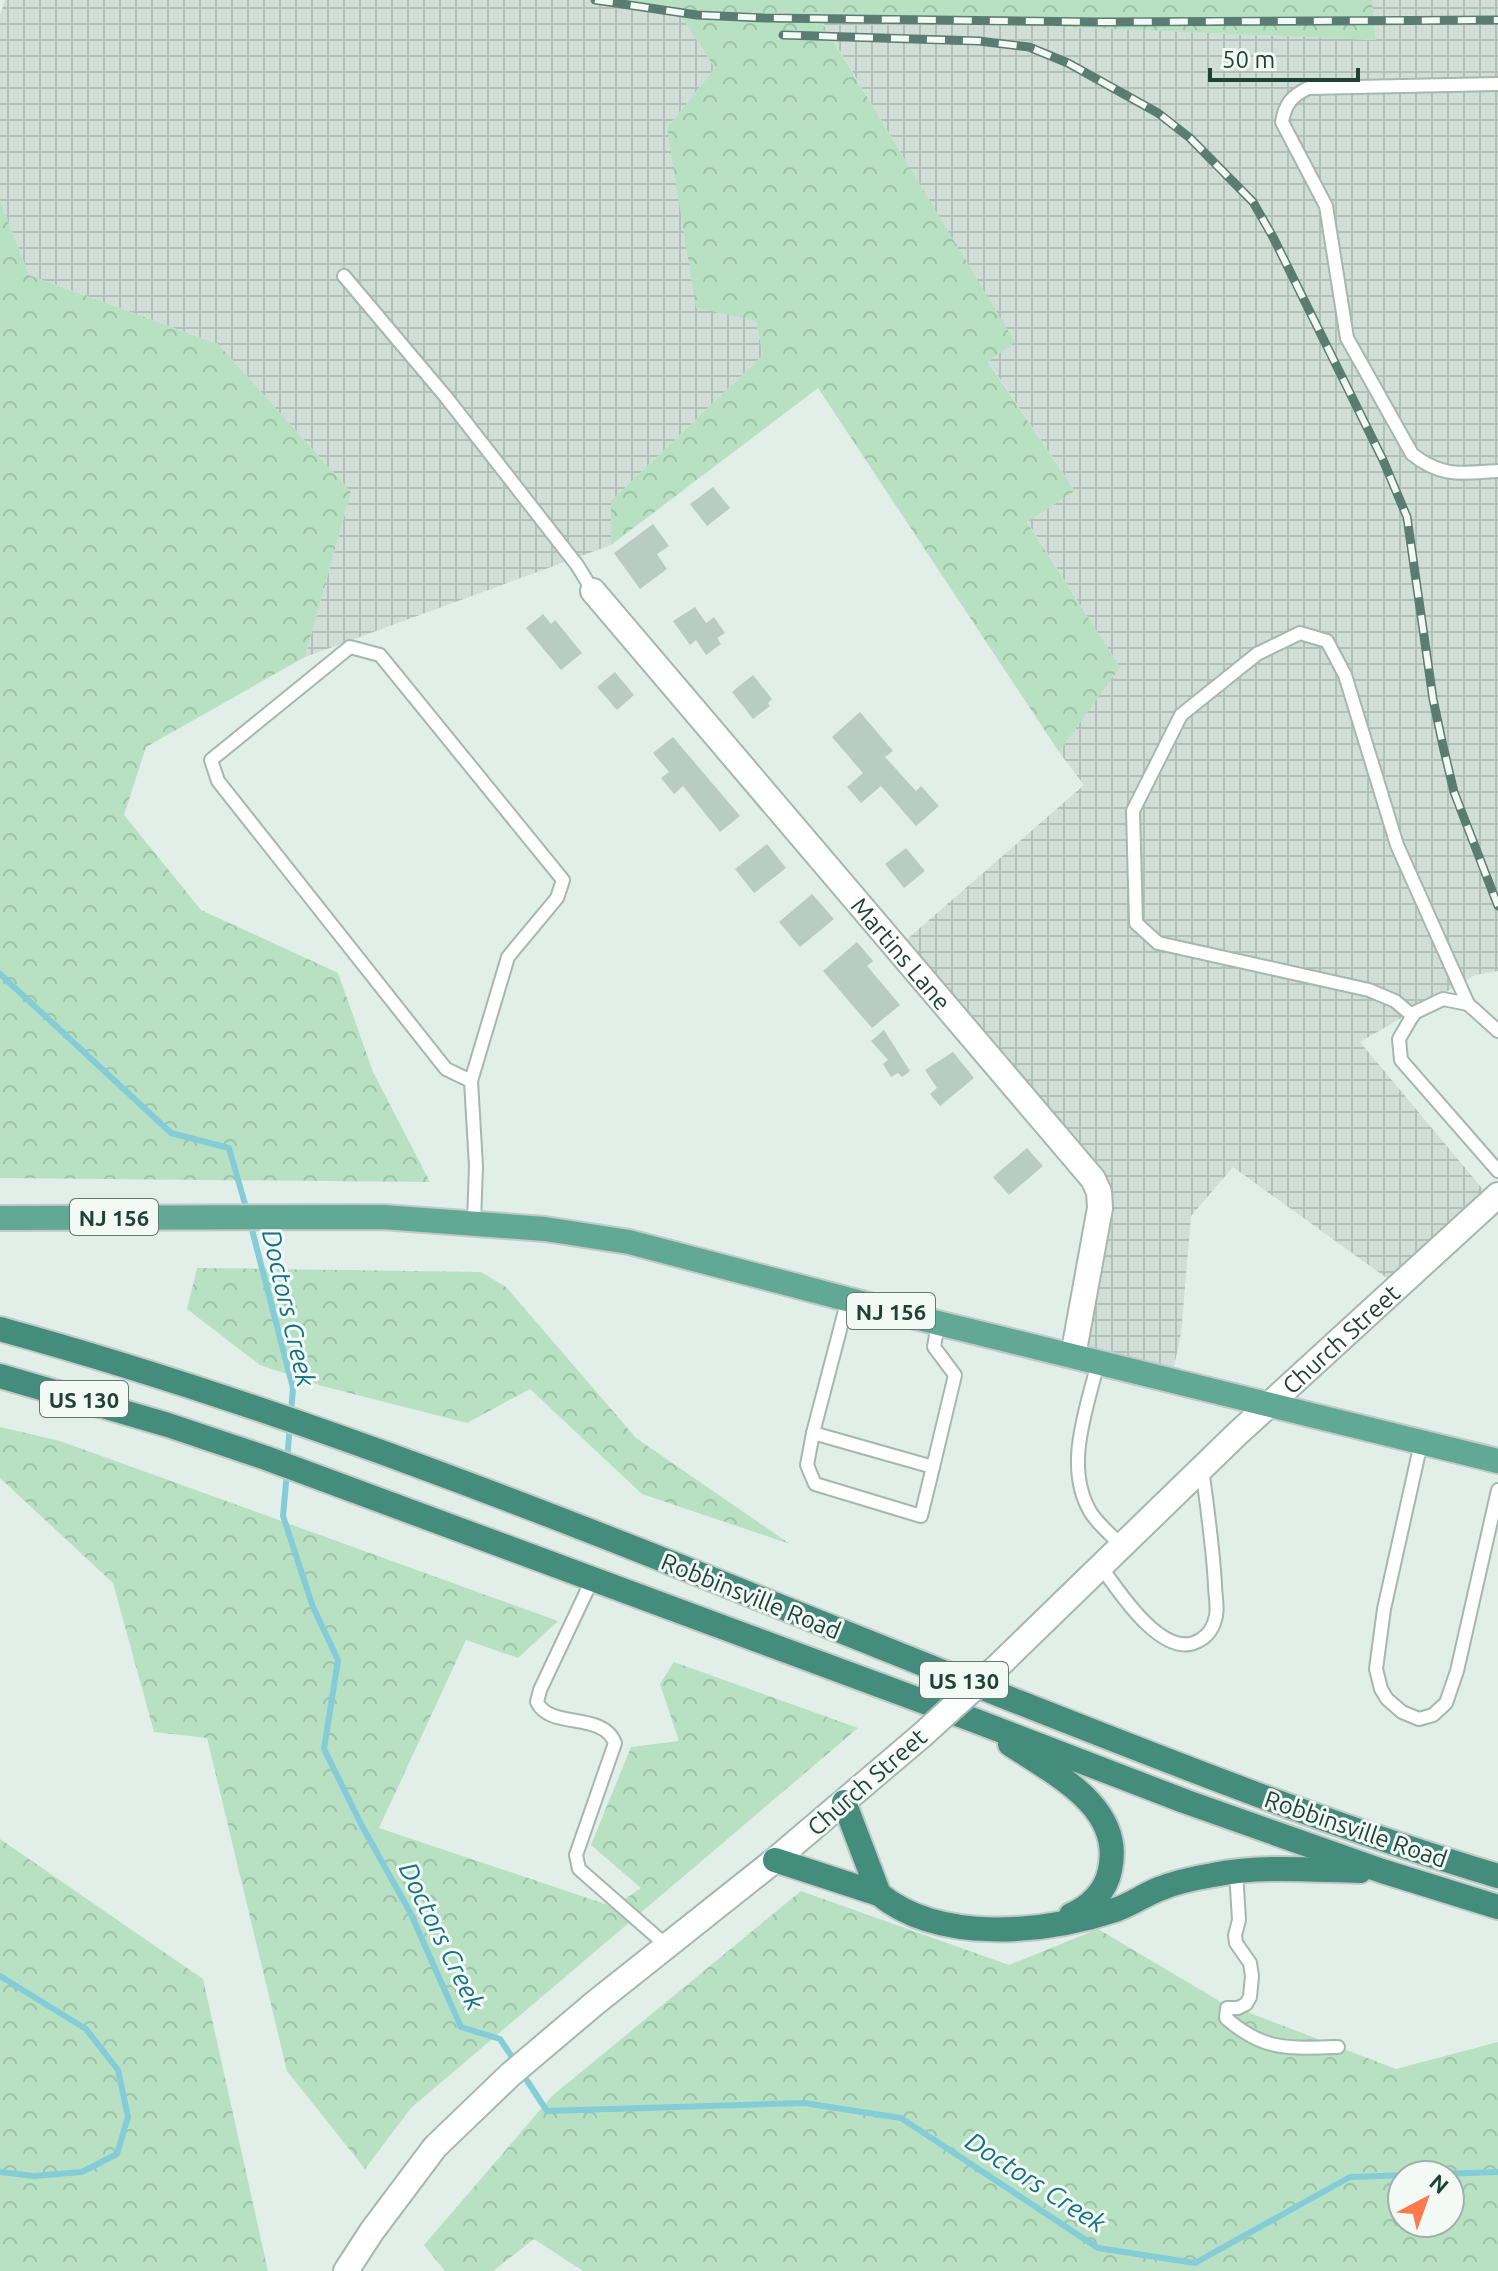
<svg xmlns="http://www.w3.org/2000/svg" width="1498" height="2271" viewBox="0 0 1498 2271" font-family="Ubuntu,sans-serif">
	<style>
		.industrial { fill: url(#industrial-grid) }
		.forest { fill: url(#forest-crowns); fill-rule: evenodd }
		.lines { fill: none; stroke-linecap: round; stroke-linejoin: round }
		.stream { stroke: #84ccd8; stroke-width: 6 }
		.building { fill: #b9ccc4 }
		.service-casing { stroke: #a4b7b0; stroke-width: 16 }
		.minor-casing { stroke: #a4b7b0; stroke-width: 28 }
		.tertiary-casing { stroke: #a4b7b0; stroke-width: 28 }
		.primary-casing { stroke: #c1cac7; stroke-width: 28 }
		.trunk-casing { stroke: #c1cac7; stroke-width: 28 }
		.service { stroke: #fff; stroke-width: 12 }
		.minor { stroke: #fff; stroke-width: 24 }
		.tertiary { stroke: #fff; stroke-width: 24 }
		.primary { stroke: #61a895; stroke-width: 24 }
		.trunk { stroke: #448c7b; stroke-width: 24 }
		.rail-casing { stroke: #5a7c73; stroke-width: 9 }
		.rail { stroke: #f3faf6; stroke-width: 6; stroke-dasharray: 18; stroke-linecap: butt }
		.tertiary-bridge-casing { stroke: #a4b7b0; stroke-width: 28; stroke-linecap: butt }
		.tertiary-bridge { stroke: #fff; stroke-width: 24 }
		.labels { text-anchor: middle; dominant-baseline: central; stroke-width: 6; stroke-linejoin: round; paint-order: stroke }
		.shield { fill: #f3faf6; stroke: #5f7871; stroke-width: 2 }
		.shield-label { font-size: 22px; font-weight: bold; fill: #204138 }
		.street-label { font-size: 24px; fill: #204138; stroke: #f3faf6 }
		.water-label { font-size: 26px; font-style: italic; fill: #137183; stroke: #f3faf6 }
	</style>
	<defs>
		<pattern id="industrial-grid" width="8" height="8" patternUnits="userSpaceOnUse" patternTransform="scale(2)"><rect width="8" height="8" fill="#d0ded7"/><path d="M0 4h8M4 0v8" fill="none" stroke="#b2c0b9"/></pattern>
		<pattern id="forest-crowns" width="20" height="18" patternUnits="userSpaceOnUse" patternTransform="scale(2)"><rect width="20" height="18" fill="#b8e1c3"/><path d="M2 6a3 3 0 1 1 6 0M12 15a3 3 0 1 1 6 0" fill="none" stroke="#9ec2a8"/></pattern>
	</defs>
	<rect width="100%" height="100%" fill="#e2eee8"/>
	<g class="industrial">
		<polygon points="5,0 602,0 675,7 715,68 667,128 756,321 763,355 611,501 611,545 305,657 351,492 218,344 29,275 0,200 0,15"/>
		<polygon points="1372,0 1498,0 1498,971 1475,975 1360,1042 1491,1199 1399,1287 1233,1167 1191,1216 1181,1334 1171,1380 1073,1356 1099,1192 897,948 1084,785 1059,752 1119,666 1027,521 1075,491 988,361 1014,342 822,21 1043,26 1376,40"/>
	</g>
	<g class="forest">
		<polygon points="602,0 1372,0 1376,40 1043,26 822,22 1015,342 988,362 1075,491 1027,522 1120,667 1059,752 818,388 611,545 611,501 763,355 756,321 696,308 667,128 715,68 675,7"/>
		<polygon points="0,200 29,275 218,344 351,492 305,657 146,747 124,815 201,910 338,973 373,1072 430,1182 0,1178"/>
		<polygon points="197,1268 481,1272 506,1287 636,1438 790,1544 642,1494 530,1389 467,1423 322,1386 260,1365 187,1309"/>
		<polygon points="0,1427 60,1441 558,1621 518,1658 466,1640 379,1828 614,1907 641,1888 591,1845 631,1747 679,1741 660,1684 674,1662 858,1728 411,2108 365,2169 287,2071 207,1738 154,1732 113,1583 0,1478"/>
		<polygon points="0,1839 203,1979 268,2271 0,2271"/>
		<path d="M801 1891 1009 1965 1098 1929 1221 2002 1396 2069 1498 2042V2271H583L534 2239 493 2271H445L424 2245 552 2096ZM1402 2175H1450V2223H1402Z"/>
	</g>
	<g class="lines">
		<g class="stream">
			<polyline points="0,974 171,1133 229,1148 247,1211"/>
			<polyline points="250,1222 293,1388 291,1413"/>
			<polyline points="287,1461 290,1424"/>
			<polyline points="287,1472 283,1516 313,1607 338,1660 324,1749 362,1826 410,1912 461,2027 500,2039 516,2063"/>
			<polyline points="0,1976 86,2029 118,2070 128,2117 117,2154 82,2172 34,2176 0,2172"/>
			<polyline points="522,2073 547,2111 804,2103 901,2118 1098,2248 1195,2263 1350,2177 1498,2172"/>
		</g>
	</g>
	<g class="building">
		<polygon points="713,487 730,508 707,526 690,504"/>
		<polygon points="653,524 669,546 657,554 667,569 640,589 614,553"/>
		<polygon points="695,607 706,623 714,617 725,633 717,638 721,644 706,655 696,640 690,645 673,621"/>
		<polygon points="543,614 551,624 555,620 582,653 561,670 526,628"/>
		<polygon points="615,672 634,695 617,710 597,687"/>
		<polygon points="753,675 772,699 768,703 770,706 753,719 732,692"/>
		<polygon points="860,712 893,751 885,757 916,791 921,786 939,806 916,826 881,786 861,803 847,787 863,773 832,737"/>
		<polygon points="673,737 740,816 720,832 683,786 674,794 661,778 669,772 653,753"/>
		<polygon points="767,844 786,868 754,893 735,869"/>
		<polygon points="906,848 925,871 904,888 885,864"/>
		<polygon points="812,894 834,919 800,947 779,922"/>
		<polygon points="857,942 873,961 867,966 900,1005 872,1028 823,971"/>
		<polygon points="884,1030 910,1071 902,1077 898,1073 891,1077 883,1064 888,1060 871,1041"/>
		<polygon points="953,1052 974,1078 940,1106 930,1094 937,1088 925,1070"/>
		<polygon points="1027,1148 1043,1166 1009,1195 993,1177"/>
	</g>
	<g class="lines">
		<defs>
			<g id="service">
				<path d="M1498 84 1308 88C1292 96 1285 104 1282 122L1326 206 1347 338 1412 454C1442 478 1462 473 1498 471"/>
				<polyline points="344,276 446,397 577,565 593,591"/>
				<polyline points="1468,1004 1443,999 1414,1013 1399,1039 1401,1060 1498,1171"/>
				<polyline points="1413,1016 1395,1001 1369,990 1158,943 1136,923 1133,811 1181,715 1257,654 1300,633 1327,641 1345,675 1397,845 1468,1004 1498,1031"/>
				<polyline points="471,1081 446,1069 218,781 211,760 350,647 380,655 563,880 557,898 508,957 471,1081 476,1166 474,1222"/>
				<polyline points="848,1299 813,1433 933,1467 955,1375 934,1347 938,1323"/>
				<path d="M1098 1362C1087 1409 1063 1467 1091 1513 1099 1525 1111 1535 1121 1545"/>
				<polyline points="813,1433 807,1465 815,1484 921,1516 933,1467"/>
				<polyline points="1421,1443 1384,1609 1376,1669 1381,1689 1387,1699 1402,1712 1419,1719 1433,1715 1446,1703 1457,1671 1498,1490"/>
				<path d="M1100 1565C1117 1589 1164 1663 1200 1640 1209 1635 1214 1626 1216 1616 1218 1606 1215 1595 1215 1585 1213 1546 1207 1507 1202 1468"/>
				<path d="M592 1580 540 1690 537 1702C550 1730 603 1711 615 1743L576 1855 579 1869 667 1946"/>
				<path d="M1236 1872 1239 1920 1235 1935 1236 1943 1250 1963 1252 1976 1250 1997 1246 2004 1238 2008H1227L1226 2018C1264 2052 1290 2048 1338 2047"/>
			</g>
			<g id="minor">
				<path id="s1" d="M593 591 1093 1179 1099 1192 1100 1208 1073 1356"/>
			</g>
			<g id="tertiary">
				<path id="s2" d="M995 1669 1237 1434 1498 1195"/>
				<polyline points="346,2271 372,2231 435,2147 511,2074 595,2003 775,1860 921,1736"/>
			</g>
			<polyline id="primary" points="0,1218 383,1217 545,1229 629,1242 938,1323 1498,1461"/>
			<g id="trunk">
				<path d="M0 1329C345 1424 676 1566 1008 1698 1170 1762 1331 1826 1498 1876"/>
				<polyline points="0,1376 168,1425 266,1458 976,1721 1184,1801 1382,1871 1498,1907"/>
				<path d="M1010 1744C1054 1774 1124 1806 1110 1870 1106 1891 1090 1907 1071 1915"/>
				<polyline points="844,1802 879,1894"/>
				<path d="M775 1860 879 1894C940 1944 1045 1933 1115 1910 1130 1905 1144 1895 1159 1889 1176 1882 1195 1878 1213 1875 1260 1865 1312 1870 1360 1871"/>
			</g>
		</defs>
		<use href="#service" class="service-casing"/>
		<use href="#minor" class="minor-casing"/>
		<use href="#tertiary" class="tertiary-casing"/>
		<use href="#primary" class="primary-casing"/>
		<use href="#trunk" class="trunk-casing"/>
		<use href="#service" class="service"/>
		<use href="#minor" class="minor"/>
		<use href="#tertiary" class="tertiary"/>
		<use href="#primary" class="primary"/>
		<use href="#trunk" class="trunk"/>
		<defs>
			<g id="rail">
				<polyline points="595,0 697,15 765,18 1099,22 1498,20"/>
				<polyline points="783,35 979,41 1029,47 1068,63 1158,113 1190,138 1253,202 1273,237 1383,460 1407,517 1433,699 1443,746 1454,792 1498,906"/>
			</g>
		</defs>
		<use href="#rail" class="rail-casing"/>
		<use href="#rail" class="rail"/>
		<defs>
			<polyline id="tertiary-bridge" points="921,1736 995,1669"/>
		</defs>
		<use href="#tertiary-bridge" class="tertiary-bridge-casing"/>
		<use href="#tertiary-bridge" class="tertiary-bridge"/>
	</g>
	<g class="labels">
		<g class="shield">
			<rect x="70" y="1199" width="88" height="36" rx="6"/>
			<rect x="847" y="1293" width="88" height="36" rx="6"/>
			<rect x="40" y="1381" width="88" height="36" rx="6"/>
			<rect x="920" y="1662" width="88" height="36" rx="6"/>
		</g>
		<g class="shield-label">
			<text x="114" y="1217">NJ 156</text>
			<text x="891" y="1311">NJ 156</text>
			<text x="84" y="1399">US 130</text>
			<text x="964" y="1680">US 130</text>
		</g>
		<g class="street-label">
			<text stroke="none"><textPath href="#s1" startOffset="476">Martins Lane</textPath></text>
			<text stroke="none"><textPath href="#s2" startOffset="478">Church Street</textPath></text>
			<text transform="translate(751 1596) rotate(22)">Robbinsville Road</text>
			<text transform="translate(867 1782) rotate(-41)">Church Street</text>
			<text transform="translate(1356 1829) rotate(19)">Robbinsville Road</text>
		</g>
		<g class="water-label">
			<text transform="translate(289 1308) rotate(77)">Doctors Creek</text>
			<text transform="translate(442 1936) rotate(64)">Doctors Creek</text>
			<text transform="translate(1036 2182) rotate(33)">Doctors Creek</text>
		</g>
	</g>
	<g transform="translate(1426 2199) rotate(41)"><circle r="38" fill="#f3faf6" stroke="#9fb0aa" stroke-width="2"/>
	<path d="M0-6L14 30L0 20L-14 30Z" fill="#ff794e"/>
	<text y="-12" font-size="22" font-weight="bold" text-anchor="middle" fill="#204138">N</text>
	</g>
	<path d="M1210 68v12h148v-12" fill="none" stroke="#204138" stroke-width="4"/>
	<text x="1222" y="68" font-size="24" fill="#204138" stroke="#f3faf6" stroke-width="6" paint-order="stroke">50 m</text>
</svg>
